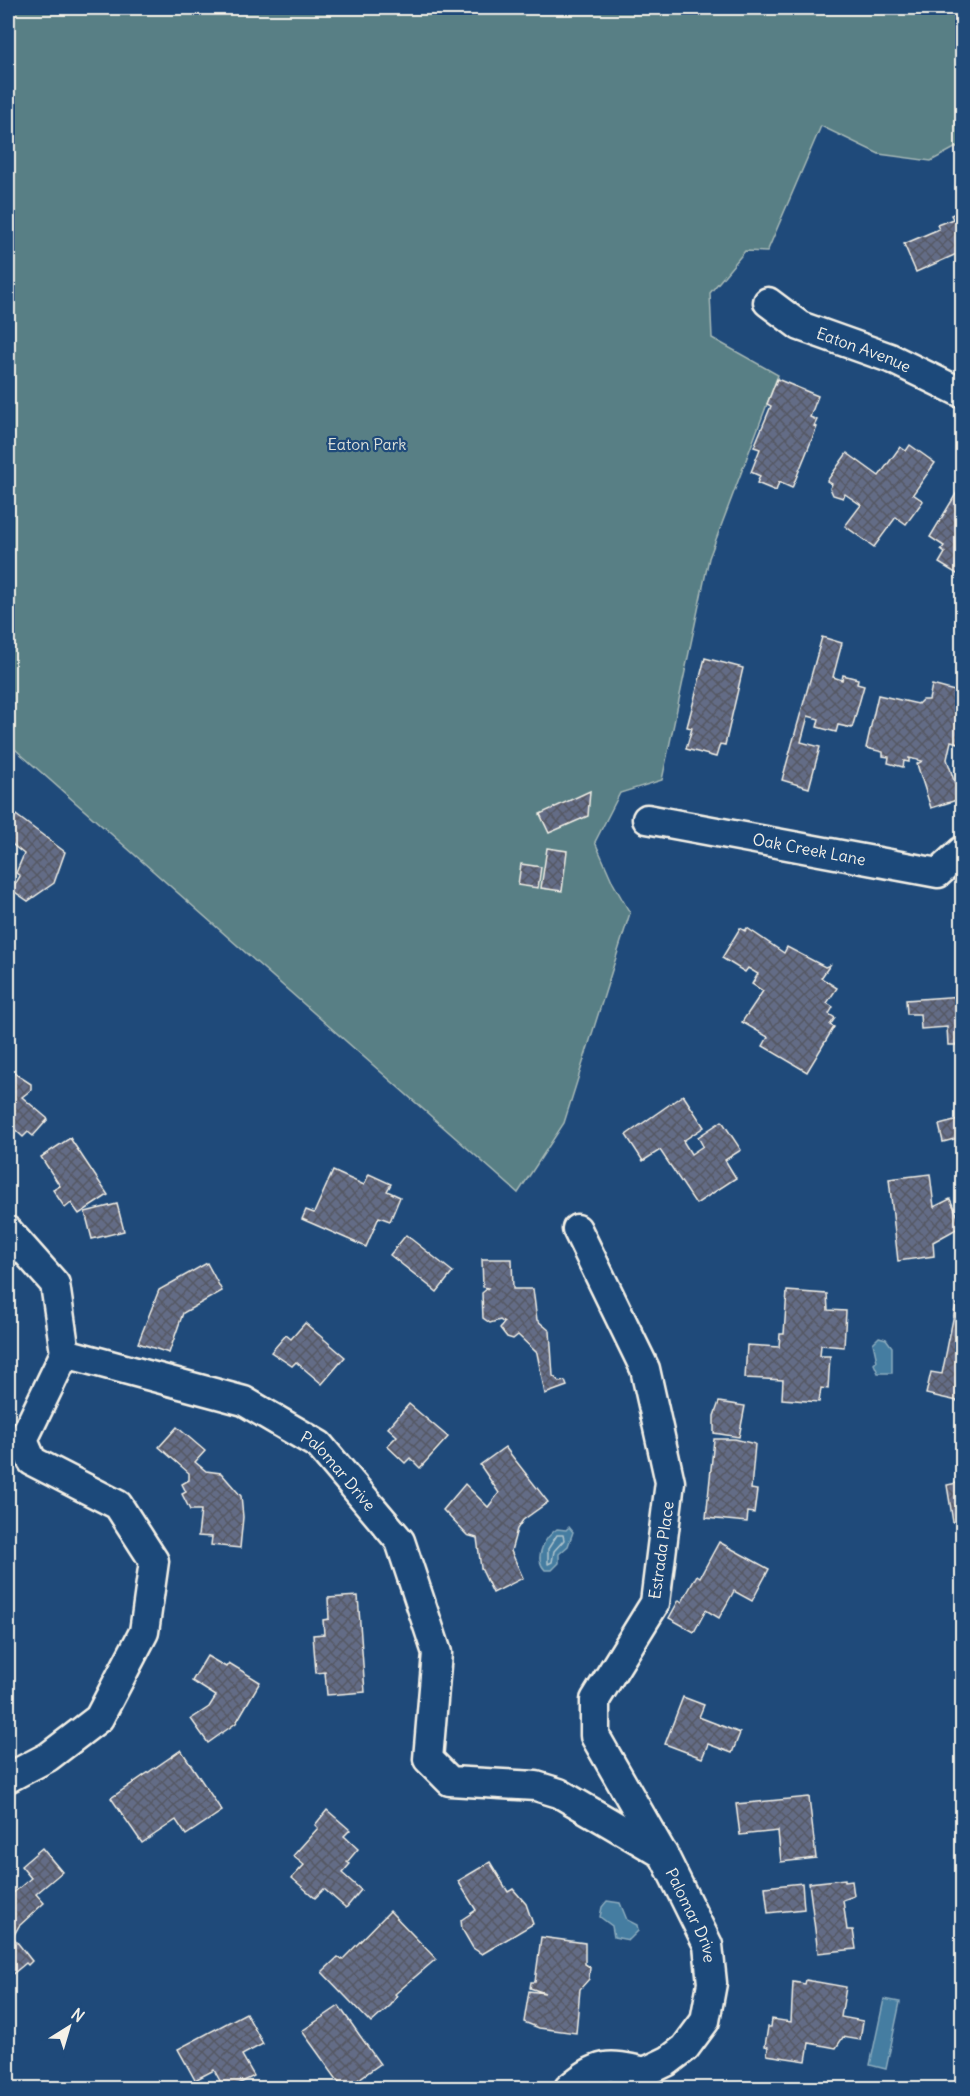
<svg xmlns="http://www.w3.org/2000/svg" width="970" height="2096" viewBox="0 0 970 2096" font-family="Delius,sans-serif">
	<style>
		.park { fill: #597f85; stroke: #a6b8b6; stroke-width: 1.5 }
		.water { fill: #457da1; stroke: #8babbd; stroke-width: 1.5 }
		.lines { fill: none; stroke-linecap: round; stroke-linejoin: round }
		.shore { stroke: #aec3cc; stroke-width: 1.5 }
		.building { fill: url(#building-cross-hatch); stroke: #f4f1e8; stroke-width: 1.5 }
		.minor-casing { stroke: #f4f1e8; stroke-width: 33 }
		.minor { stroke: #1f4a7a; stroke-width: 28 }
		.labels { text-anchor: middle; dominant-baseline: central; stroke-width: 4.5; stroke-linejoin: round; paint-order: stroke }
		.street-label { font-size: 16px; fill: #f4f1e8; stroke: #1f4a7a }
		.park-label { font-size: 16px; fill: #dde0d9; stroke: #1f4a7a }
	</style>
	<defs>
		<pattern id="building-cross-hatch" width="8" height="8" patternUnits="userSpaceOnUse" patternTransform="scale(1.5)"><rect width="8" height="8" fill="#646c86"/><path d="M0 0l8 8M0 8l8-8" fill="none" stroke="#555863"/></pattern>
	</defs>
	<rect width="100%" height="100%" fill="#1f4a7a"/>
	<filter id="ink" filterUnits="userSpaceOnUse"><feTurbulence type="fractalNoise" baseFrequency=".0167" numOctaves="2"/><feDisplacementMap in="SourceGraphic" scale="12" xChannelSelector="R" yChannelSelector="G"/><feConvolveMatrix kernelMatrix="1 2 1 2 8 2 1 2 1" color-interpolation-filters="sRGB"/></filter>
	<g filter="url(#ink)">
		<polygon class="park" points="8,8 962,8 962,144 931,161 879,154 821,126 767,252 745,251 710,293 712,338 778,375 709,558 662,780 620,793 595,842 613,883 630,913 564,1123 518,1193 8,743"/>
		<g class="water">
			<polygon points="879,1337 886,1339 892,1347 892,1373 878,1373 874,1364 877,1361 873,1343"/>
			<path d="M569 1527 573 1532 568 1546 559 1554V1563L552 1570H545C533 1558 545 1537 557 1529L566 1530Z"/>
			<polygon points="607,1901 620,1903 627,1920 637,1925 638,1931 629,1940 614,1937 612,1926 600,1917 602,1907"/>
			<polygon points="884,1999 900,2002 886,2069 870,2065"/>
		</g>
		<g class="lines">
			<polygon class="shore" points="557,1535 563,1535 564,1540 554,1551 552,1562 548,1564 548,1549"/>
		</g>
		<g class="building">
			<polygon points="962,210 962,256 961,252 916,272 904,244 939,229 937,225 953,219 951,215"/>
			<polygon points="777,379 818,396 810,417 817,420 814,426 817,427 792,488 779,482 776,491 757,483 760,476 751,472 760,449 754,447 771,406 767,404"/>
			<polygon points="910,445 935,463 913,494 923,501 906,524 896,517 874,547 845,526 861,505 845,494 843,498 833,495 830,488 832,484 827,481 847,453 879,476 900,447 906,451"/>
			<polygon points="962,484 962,577 939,563 945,553 941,550 944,546 930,537"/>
			<polygon points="822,637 842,643 833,677 842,680 843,675 858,679 857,684 864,686 852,728 838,725 836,732 817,727 819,719 808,716 801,742 820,747 809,788 782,780"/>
			<polygon points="705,658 743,668 725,745 720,744 716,757 686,749 692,728 687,727"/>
			<polygon points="932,685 962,693 956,723 962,725 962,740 958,743 951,741 947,759 960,799 931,808 917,764 922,761 909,758 909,762 904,761 903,767 888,763 889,757 883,756 883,752 866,748 878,695 918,704 922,700 929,700"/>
			<polygon points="590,791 588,816 549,833 540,814"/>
			<polygon points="16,815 65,852 54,883 28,901 12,890 20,876 16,873 24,854 8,841 8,827"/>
			<polygon points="547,848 567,851 562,891 541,888"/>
			<polygon points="521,864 541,867 538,888 518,885"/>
			<polygon points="740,928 745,931 747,928 784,953 787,947 825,967 830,965 821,978 837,988 827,1003 833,1007 829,1014 835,1018 830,1025 834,1027 807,1072 763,1046 768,1037 742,1022 763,991 752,984 758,974 748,968 745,972 722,958"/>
			<polygon points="962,996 962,1049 958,1049 958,1045 948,1045 947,1027 921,1029 920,1014 907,1014 906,1000"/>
			<polygon points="8,1069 31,1084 31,1090 22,1097 48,1119 33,1136 28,1132 23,1137 8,1123"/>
			<polygon points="683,1095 704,1127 683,1141 691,1154 703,1146 698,1137 722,1121 741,1150 725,1160 736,1178 696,1204 660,1150 643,1161 626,1135"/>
			<polygon points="962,1119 962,1137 943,1142 939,1125"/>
			<polygon points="70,1138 108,1195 79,1214 71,1203 65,1208 53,1190 60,1186 41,1157"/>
			<polygon points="333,1171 364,1185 369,1174 391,1184 387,1191 400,1197 390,1221 379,1217 366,1247 302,1219 306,1210 314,1213"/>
			<polygon points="930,1174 934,1207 950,1199 962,1226 933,1242 934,1256 898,1261 889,1179"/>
			<polygon points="117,1204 124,1231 92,1239 85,1212"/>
			<polygon points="406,1235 453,1272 437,1292 390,1255"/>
			<polygon points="482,1259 512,1259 513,1289 533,1289 537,1320 550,1331 553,1376 560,1382 565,1381 567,1386 545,1394 537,1353 518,1335 513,1339 507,1337 500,1328 504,1323 500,1320 490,1323 483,1318 482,1293 488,1288 483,1287"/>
			<polygon points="207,1263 222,1291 183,1313 169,1353 138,1343 159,1290"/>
			<polygon points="787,1291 827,1294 828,1310 846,1311 844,1347 821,1345 820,1356 830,1356 828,1389 821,1388 819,1402 782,1399 783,1380 745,1378 747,1345 779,1347 780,1334 784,1334"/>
			<polygon points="956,1304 962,1306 962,1402 926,1394 931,1372 942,1374"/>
			<polygon points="305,1323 345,1357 322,1384 296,1362 292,1366 271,1352 286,1335 291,1339"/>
			<polygon points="719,1402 745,1406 739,1437 714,1433 714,1416"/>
			<polygon points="409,1404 448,1437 420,1468 410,1458 405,1463 387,1446 397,1436 388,1428"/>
			<polygon points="177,1427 205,1451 195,1462 206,1471 221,1473 241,1496 243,1517 240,1548 211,1545 212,1537 198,1536 201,1510 190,1510 182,1494 186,1492 182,1484 189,1480 189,1473 159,1447"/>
			<polygon points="714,1439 735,1439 755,1444 751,1489 757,1490 754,1513 748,1512 747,1522 706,1518"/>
			<polygon points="505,1447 548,1502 523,1520 517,1529 511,1551 523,1578 493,1593 481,1568 477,1538 467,1535 443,1510 465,1484 488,1507 499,1493 480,1465"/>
			<polygon points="962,1482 962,1521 953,1522 947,1485"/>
			<polygon points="719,1542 769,1569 752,1601 734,1591 719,1618 706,1610 694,1632 669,1618 679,1600 682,1602 697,1575 700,1577"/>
			<polygon points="358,1596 365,1692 327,1695 325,1672 316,1673 313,1635 324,1634 323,1620 329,1619 328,1598"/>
			<polygon points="207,1656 226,1667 229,1663 260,1682 236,1723 208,1743 191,1719 209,1707 216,1696 192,1681"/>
			<polygon points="683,1697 704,1705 699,1717 740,1733 732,1753 708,1744 702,1758 665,1744"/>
			<polygon points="181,1750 222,1811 186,1835 176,1820 142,1843 111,1798"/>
			<polygon points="809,1797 816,1858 781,1862 778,1831 740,1835 736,1804"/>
			<polygon points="327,1810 350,1830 344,1836 358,1849 347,1862 350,1864 342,1873 361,1890 346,1908 324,1889 315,1898 292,1878 304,1865 293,1856 318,1828 315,1825"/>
			<polygon points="42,1848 62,1872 36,1894 44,1903 19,1926 13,1937 32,1961 28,1965 26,1963 8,1978 8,1891 11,1895 31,1878 21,1866"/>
			<polygon points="490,1862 508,1892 513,1889 526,1904 533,1924 482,1954 473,1948 462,1929 461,1920 476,1910 458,1881"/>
			<polygon points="845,1879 845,1882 852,1881 854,1896 843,1900 847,1930 853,1930 856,1949 818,1953 809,1883"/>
			<polygon points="802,1883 804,1909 768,1913 765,1887"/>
			<polygon points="390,1911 436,1959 395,1994 397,1996 391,2005 371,2023 322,1972 338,1957 342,1960"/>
			<polygon points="541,1937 585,1943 585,1964 590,1967 589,1979 580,1989 576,2033 539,2028 524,2022 529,1991 545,1993 530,1988 531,1982 535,1982"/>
			<polygon points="806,1980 846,1987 841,2017 863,2021 860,2040 843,2037 836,2048 809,2043 806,2061 767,2055 768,2047 765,2046 768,2027 771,2027 772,2019 791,2022 793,1982 805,1984"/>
			<polygon points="339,2006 380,2064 346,2088 343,2088 302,2031"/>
			<polygon points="246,2013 263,2044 242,2055 254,2076 231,2088 224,2088 214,2070 195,2080 178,2049"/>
		</g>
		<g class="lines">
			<defs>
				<g id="minor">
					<path id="s1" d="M768 302 800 326 890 358 962 393"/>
					<path id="s2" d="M647 819 938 873 962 851"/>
					<polyline points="577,1229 645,1369 670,1482 655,1603 595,1700 595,1736 662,1853"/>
					<polyline points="8,1231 55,1284 65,1353"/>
					<path id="s3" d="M65 1353 244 1401 319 1445 400 1541 437 1653 428 1759 450 1781 536 1786 559 1793 663 1854 708 1945 712 1983 705 2021 685 2048 668 2061 645 2072 624 2088"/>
					<polyline points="8,1778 48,1757 99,1718 144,1632 154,1561 118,1505 32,1461 23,1440 65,1353"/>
					<path d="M569 2088C600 2063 606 2063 645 2072"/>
				</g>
			</defs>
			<use href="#minor" class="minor-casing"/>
			<use href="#minor" class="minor"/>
		</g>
	</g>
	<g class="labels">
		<g class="street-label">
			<text stroke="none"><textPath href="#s1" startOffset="108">Eaton Avenue</textPath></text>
			<text stroke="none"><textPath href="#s2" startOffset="165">Oak Creek Lane</textPath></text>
			<text stroke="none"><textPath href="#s3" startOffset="304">Palomar Drive</textPath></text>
			<text transform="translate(661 1550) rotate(-82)">Estrada Place</text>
			<text stroke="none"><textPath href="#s3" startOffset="952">Palomar Drive</textPath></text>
		</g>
		<g class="park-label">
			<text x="367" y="444">Eaton Park</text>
		</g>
	</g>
	<rect width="970" height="2096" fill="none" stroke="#1f4a7a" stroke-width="30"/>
	<rect x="15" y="15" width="940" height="2066" fill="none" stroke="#f4f1e8" stroke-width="2" filter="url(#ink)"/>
	<g transform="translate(69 2027) rotate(37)" stroke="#1f4a7a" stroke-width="4.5" paint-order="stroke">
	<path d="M0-4.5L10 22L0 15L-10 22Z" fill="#f4f1e8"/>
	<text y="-9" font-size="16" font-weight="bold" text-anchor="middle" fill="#f4f1e8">N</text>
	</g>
</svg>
